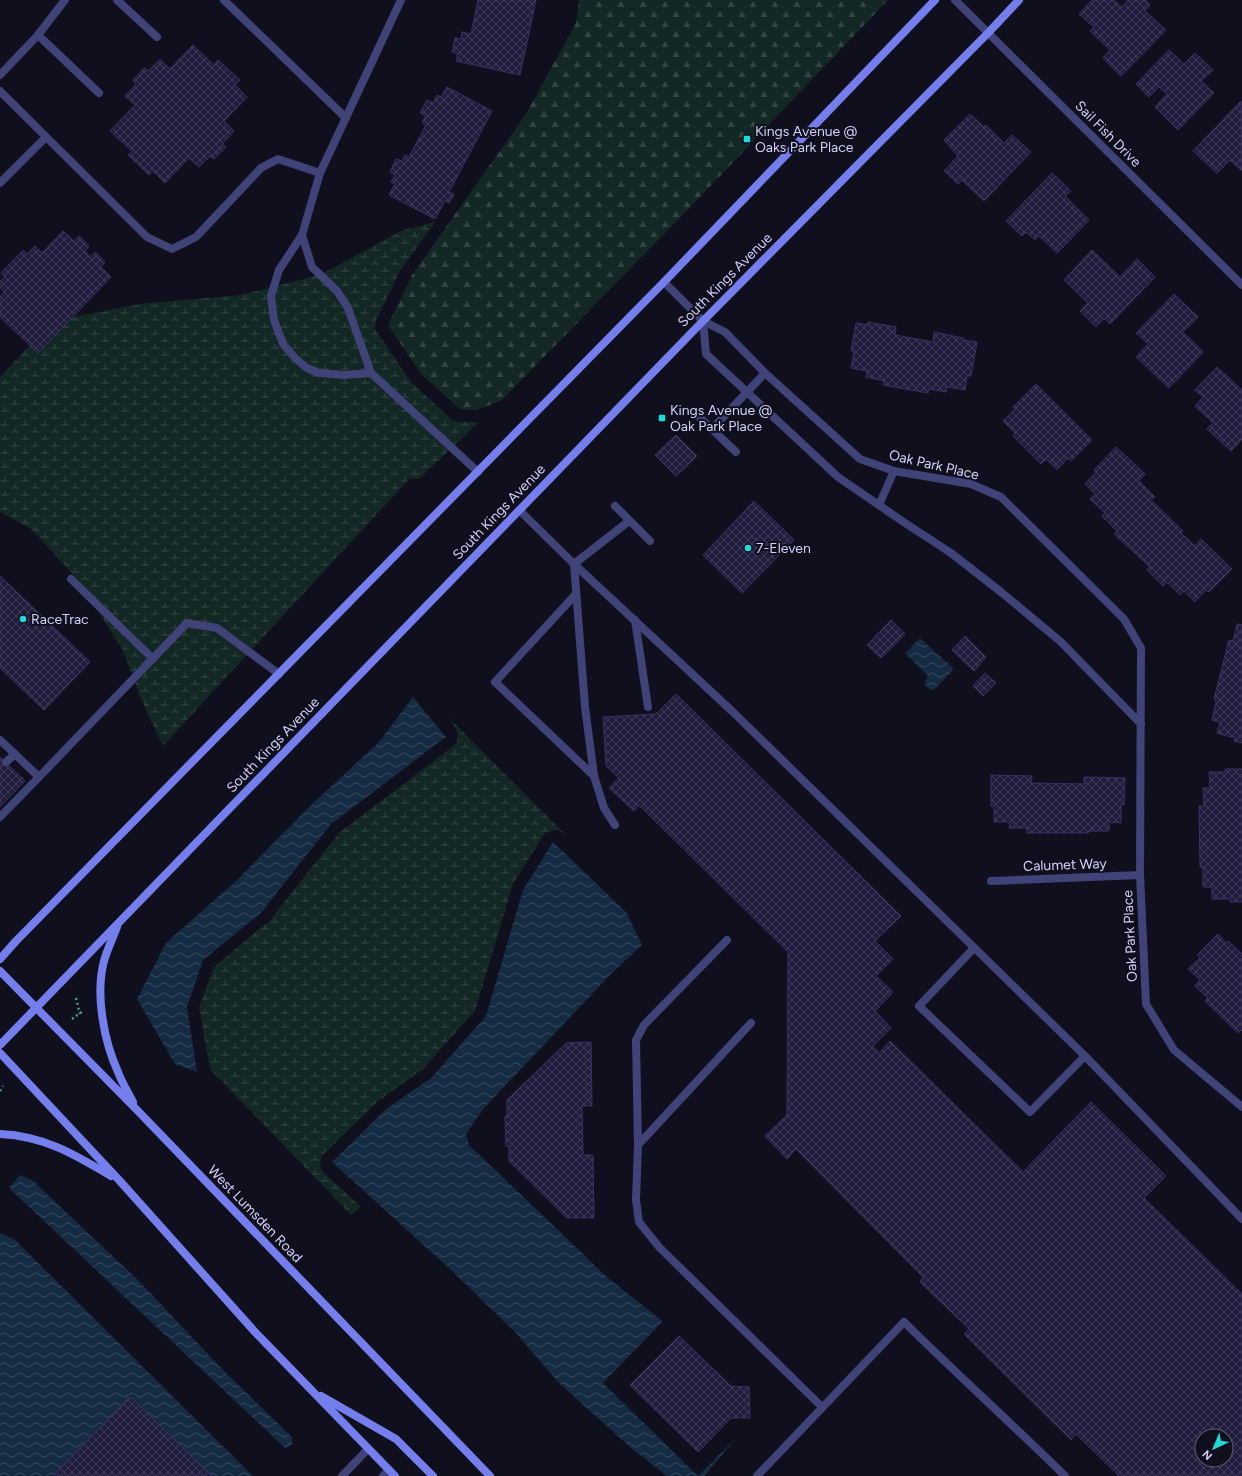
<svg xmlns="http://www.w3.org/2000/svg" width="1242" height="1476" viewBox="0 0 1242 1476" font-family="Figtree,sans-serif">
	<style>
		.forest { fill: url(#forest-firs) }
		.wetland { fill: url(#wetland-marsh) }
		.water { fill: url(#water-waves) }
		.pier { fill: #100f1e }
		.building { fill: url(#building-cross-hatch); stroke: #373266; fill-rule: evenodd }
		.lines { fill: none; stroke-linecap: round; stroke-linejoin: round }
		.path { stroke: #3ca392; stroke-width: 2.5; stroke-dasharray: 2 3; stroke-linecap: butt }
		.service { stroke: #404377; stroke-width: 8 }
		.minor { stroke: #404377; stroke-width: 8 }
		.secondary { stroke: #757eed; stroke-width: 8 }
		.poi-dot { fill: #1cdbdb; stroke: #100f1e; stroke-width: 1.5 }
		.labels { text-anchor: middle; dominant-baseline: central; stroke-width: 4; stroke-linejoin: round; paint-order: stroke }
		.poi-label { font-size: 14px; fill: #d2d2f9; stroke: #100f1e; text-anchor: start }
		.street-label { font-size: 14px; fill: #d2d2f9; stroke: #100f1e }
	</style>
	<defs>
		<pattern id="forest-firs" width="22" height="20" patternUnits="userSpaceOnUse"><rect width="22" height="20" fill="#132724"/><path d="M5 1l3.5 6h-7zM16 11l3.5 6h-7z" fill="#344545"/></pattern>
		<pattern id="wetland-marsh" width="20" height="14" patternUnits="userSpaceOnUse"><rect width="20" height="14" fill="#132724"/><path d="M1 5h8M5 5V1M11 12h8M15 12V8" fill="none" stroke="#344545"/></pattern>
		<pattern id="water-waves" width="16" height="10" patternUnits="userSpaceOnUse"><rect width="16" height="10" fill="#152b42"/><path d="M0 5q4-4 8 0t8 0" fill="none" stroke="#36495e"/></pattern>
		<pattern id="building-cross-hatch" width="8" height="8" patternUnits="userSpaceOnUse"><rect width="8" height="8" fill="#211d3d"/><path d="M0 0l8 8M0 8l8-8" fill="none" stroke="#403d5a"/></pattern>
	</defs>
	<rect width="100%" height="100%" fill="#100f1e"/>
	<polygon class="forest" points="579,0 888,0 677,221 502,400 477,410 460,409 421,374 388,325 412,275 526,114 576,23"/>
	<g class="wetland">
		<polygon points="435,222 400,271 376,321 375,329 411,382 451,419 458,422 479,422 419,479 410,478 163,746 145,708 122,649 79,581 31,529 0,512 0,377 53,321 139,304 241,295 322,274 403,230"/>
		<path d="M444 713 572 841C562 832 559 826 545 833L513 884 475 1011 423 1069 378 1101 321 1157 320 1165 323 1172 361 1207 351 1215 210 1069 199 1007 214 967 270 920 339 833 456 744C461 728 453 724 444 713Z"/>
	</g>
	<g class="water">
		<polygon points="920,638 954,669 936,688 931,690 925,685 925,681 928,676 905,653"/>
		<polygon points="413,697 446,737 331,824 261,913 203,960 187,1007 197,1072 175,1064 137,999 166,943 237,880 310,806 379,742"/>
		<polygon points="553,842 626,912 642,945 612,973 483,1109 466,1134 469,1145 608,1278 660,1319 679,1336 731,1418 737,1437 704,1476 667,1476 630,1447 559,1383 515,1332 450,1269 332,1162 386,1109 431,1078 486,1016 523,890"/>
		<polygon points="20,1175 32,1180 137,1279 225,1372 292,1437 292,1445 285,1448 9,1188"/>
		<polygon points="0,1234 3,1234 15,1240 253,1476 0,1476"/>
	</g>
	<polygon class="pier" points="664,1320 733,1386 733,1418 739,1435 698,1476 603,1383"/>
	<g class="building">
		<polygon points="478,0 536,0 520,75 456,61 458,54 452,52 455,38 461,39 462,32 471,34"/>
		<polygon points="1092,0 1114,0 1122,7 1128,0 1145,0 1150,5 1145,11 1166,30 1121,76 1103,58 1110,50 1090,31 1094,27 1079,14"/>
		<polygon points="193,45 214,65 218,60 240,80 235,85 247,97 224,121 234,131 222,144 226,147 214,159 210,156 199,167 189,158 165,183 153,171 149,175 128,155 132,151 110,131 135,105 125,96 136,84 133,80 144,68 148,71 160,59 170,69"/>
		<polygon points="1169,50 1184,64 1195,53 1213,70 1201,81 1214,93 1178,130 1155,107 1167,94 1159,87 1149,97 1136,84"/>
		<polygon points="447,87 492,111 449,192 454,194 449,203 445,201 435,219 389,195 395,184 391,182 395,175 390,172 396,159 402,161 405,155 409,157 426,125 422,122 426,116 420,113 427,100 433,103 437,95 441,97"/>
		<polygon points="1241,101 1242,171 1230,160 1217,173 1193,151"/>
		<polygon points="970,114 984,127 986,125 1004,143 1012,135 1031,152 984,201 962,180 958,184 944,171 958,156 944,140"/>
		<polygon points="1052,173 1071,191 1065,196 1089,220 1057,253 1039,236 1035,240 1026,232 1022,236 1006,221"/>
		<polygon points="63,231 74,241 79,236 89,246 85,251 90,257 95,252 105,262 101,267 111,277 38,353 0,317 0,297 4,292 0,288 0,282 5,277 1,273 23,250 27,254 35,246 42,253"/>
		<polygon points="1092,250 1120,277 1137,259 1155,277 1110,324 1104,318 1096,327 1080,311 1088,303 1064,280"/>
		<polygon points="1174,294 1198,317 1183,332 1203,352 1169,388 1136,357 1148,344 1136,333"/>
		<polygon points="868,322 896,327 895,335 933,342 934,332 963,338 963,340 977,342 971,376 967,376 965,390 947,387 946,392 929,389 928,393 883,385 884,381 866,377 867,371 851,368 854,352 851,351 856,323 868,325"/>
		<polygon points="1217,367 1242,390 1242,439 1231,451 1207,429 1213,423 1195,406 1203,397 1195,390"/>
		<polygon points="1036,384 1092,440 1071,461 1068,458 1057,470 1046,459 1041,464 1013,436 1015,433 1003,421 1015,409 1013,407"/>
		<polygon points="676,435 697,456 676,476 655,455"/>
		<polygon points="1116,447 1145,474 1139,481 1155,497 1151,500 1183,531 1181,533 1195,546 1201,539 1232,569 1209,592 1206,590 1195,602 1184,591 1180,595 1167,582 1163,586 1147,570 1150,567 1114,534 1117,531 1102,516 1105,513 1090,499 1095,494 1085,484 1096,472 1094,470"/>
		<polygon points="754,501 794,540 742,593 703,555"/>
		<polygon points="0,576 90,662 44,710 0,668"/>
		<polygon points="891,620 905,634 881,658 867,645"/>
		<polygon points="1237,624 1242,625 1242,743 1234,741 1235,738 1217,733 1220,722 1212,720 1216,701 1214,699 1229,640 1233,641"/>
		<polygon points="965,636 986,657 974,671 952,650"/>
		<polygon points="985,673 996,683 983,696 973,686"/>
		<path d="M676 694 901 916 875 941 893 959 876 976 893 992 875 1011 891 1028 873 1046 879 1053 890 1041 1023 1172 1091 1102 1166 1176 1144 1198 1242 1294V1476H1119L1076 1434 1071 1440 964 1334 969 1329 920 1282 923 1277 796 1149 787 1159 765 1136 787 1115 788 952 639 805 634 811 609 788 619 778 606 766 603 717 656 714ZM1202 1436H1226V1460H1202Z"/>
		<polygon points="0,757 25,781 0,807"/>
		<polygon points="1225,769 1242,769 1242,902 1230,902 1230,899 1212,899 1212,887 1203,887 1203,868 1200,867 1199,806 1204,806 1203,788 1210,788 1209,772 1225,772"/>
		<polygon points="991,775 1032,776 1031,783 1084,784 1084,777 1125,778 1124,805 1121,804 1121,823 1109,822 1109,831 1090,831 1088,833 1027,833 1027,828 1009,828 1010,822 994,822 994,806 991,806"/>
		<polygon points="1218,934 1226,943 1228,941 1242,954 1242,1031 1241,1030 1238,1033 1205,1001 1208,998 1195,986 1200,980 1188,969 1200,958 1197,955"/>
		<polygon points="591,1042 592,1106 582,1106 583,1155 593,1155 594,1218 567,1218 509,1161 509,1147 506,1146 505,1116 507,1116 507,1100 566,1043"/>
		<polygon points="679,1336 731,1386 749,1387 750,1418 731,1418 698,1452 630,1385"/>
		<polygon points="130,1397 212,1476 53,1476"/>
	</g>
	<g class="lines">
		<g class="path">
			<polyline points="76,998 80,1014"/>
			<polyline points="72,1019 83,1011"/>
			<polyline points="0,1091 3,1086"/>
		</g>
		<g class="service">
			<polyline points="117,0 157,37"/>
			<polyline points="224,0 346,118"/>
			<polyline points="38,35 99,93"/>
			<polyline points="0,75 38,35 65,0"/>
			<polyline points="0,91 147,237 172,249 196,237 261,168 278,159 320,173"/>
			<polyline points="0,183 45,138"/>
			<polyline points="302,235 312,267 337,291 348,308 371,373 478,472"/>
			<polyline points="371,373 344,375 319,373 307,368 296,359 283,344 274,320 271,296 279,270 302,235 320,173 401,0"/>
			<polyline points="696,414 736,452"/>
			<polyline points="712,429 765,373"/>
			<polyline points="615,506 650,541"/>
			<polyline points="519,510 574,564 585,707 594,776 604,808 615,825"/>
			<polyline points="629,521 574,564 733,712 1085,1056 1242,1219"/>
			<polyline points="71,579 153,659"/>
			<polyline points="576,594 495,682 594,776"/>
			<polyline points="635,620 648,707"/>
			<polyline points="0,740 39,777 187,623 217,628 279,674"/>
			<polyline points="6,762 15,754"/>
			<polyline points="0,817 39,777"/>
			<polyline points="727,940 644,1025 636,1040 638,1145 636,1200 639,1222 659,1247 822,1407"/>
			<polyline points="974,948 919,1006 1030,1112 1085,1056"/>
			<polyline points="638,1145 751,1023"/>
			<polyline points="342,1476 368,1449"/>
			<polyline points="383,1476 389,1470"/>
			<path d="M757 1476 904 1322C957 1374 1012 1424 1065 1476"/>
		</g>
		<g class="minor">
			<polyline points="955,0 1242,285"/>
			<polyline points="664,282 703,321 725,332 765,373 860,459 894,471 971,484 1001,497 1124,619 1141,648 1140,875 1146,1004 1174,1050 1242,1107"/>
			<polyline points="703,321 706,354 838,477 905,523 951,553 1001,592 1060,641 1141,724"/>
			<polyline points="879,505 894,471"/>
			<polyline points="991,881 1140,875"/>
		</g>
		<g class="secondary">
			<path d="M117 927C113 938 107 950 104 961 95 995 104 1041 118 1072 122 1083 128 1092 133 1102"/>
			<polyline points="0,959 16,941 664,282 935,0"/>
			<polyline points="0,971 137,1110 490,1476"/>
			<polyline points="0,1045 703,321 988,33 1019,0"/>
			<polyline points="0,1053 119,1180 255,1332 395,1476"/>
			<path d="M0 1134C44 1136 74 1154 111 1176"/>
			<polyline points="321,1396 396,1439 433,1476"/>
		</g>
	</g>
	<g class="poi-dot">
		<rect x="743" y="135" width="8" height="8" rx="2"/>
		<rect x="658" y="414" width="8" height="8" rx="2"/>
		<circle cx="748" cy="548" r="4"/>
		<circle cx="23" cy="619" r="4"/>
	</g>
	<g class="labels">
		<g class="poi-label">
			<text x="755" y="131">Kings Avenue @<tspan x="755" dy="16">Oaks Park Place</tspan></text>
			<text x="670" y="410">Kings Avenue @<tspan x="670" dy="16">Oak Park Place</tspan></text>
			<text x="756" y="548">7-Eleven</text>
			<text x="31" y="619">RaceTrac</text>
		</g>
		<g class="street-label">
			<text transform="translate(1108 134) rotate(45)">Sail Fish Drive</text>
			<text transform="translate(725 280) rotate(-45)">South Kings Avenue</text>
			<text transform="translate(934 465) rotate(13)">Oak Park Place</text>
			<text transform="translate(499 512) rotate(-46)">South Kings Avenue</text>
			<text transform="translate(273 745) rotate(-46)">South Kings Avenue</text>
			<text transform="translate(1065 865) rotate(-2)">Calumet Way</text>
			<text transform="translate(1130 936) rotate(-93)">Oak Park Place</text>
			<text transform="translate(255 1214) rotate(46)">West Lumsden Road</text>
		</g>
	</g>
	<g transform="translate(1214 1448) rotate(224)"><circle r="19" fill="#100f1e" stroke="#5e5d76"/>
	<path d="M0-3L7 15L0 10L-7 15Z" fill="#1cdbdb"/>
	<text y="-6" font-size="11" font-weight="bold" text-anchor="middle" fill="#d2d2f9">N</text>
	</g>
</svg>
